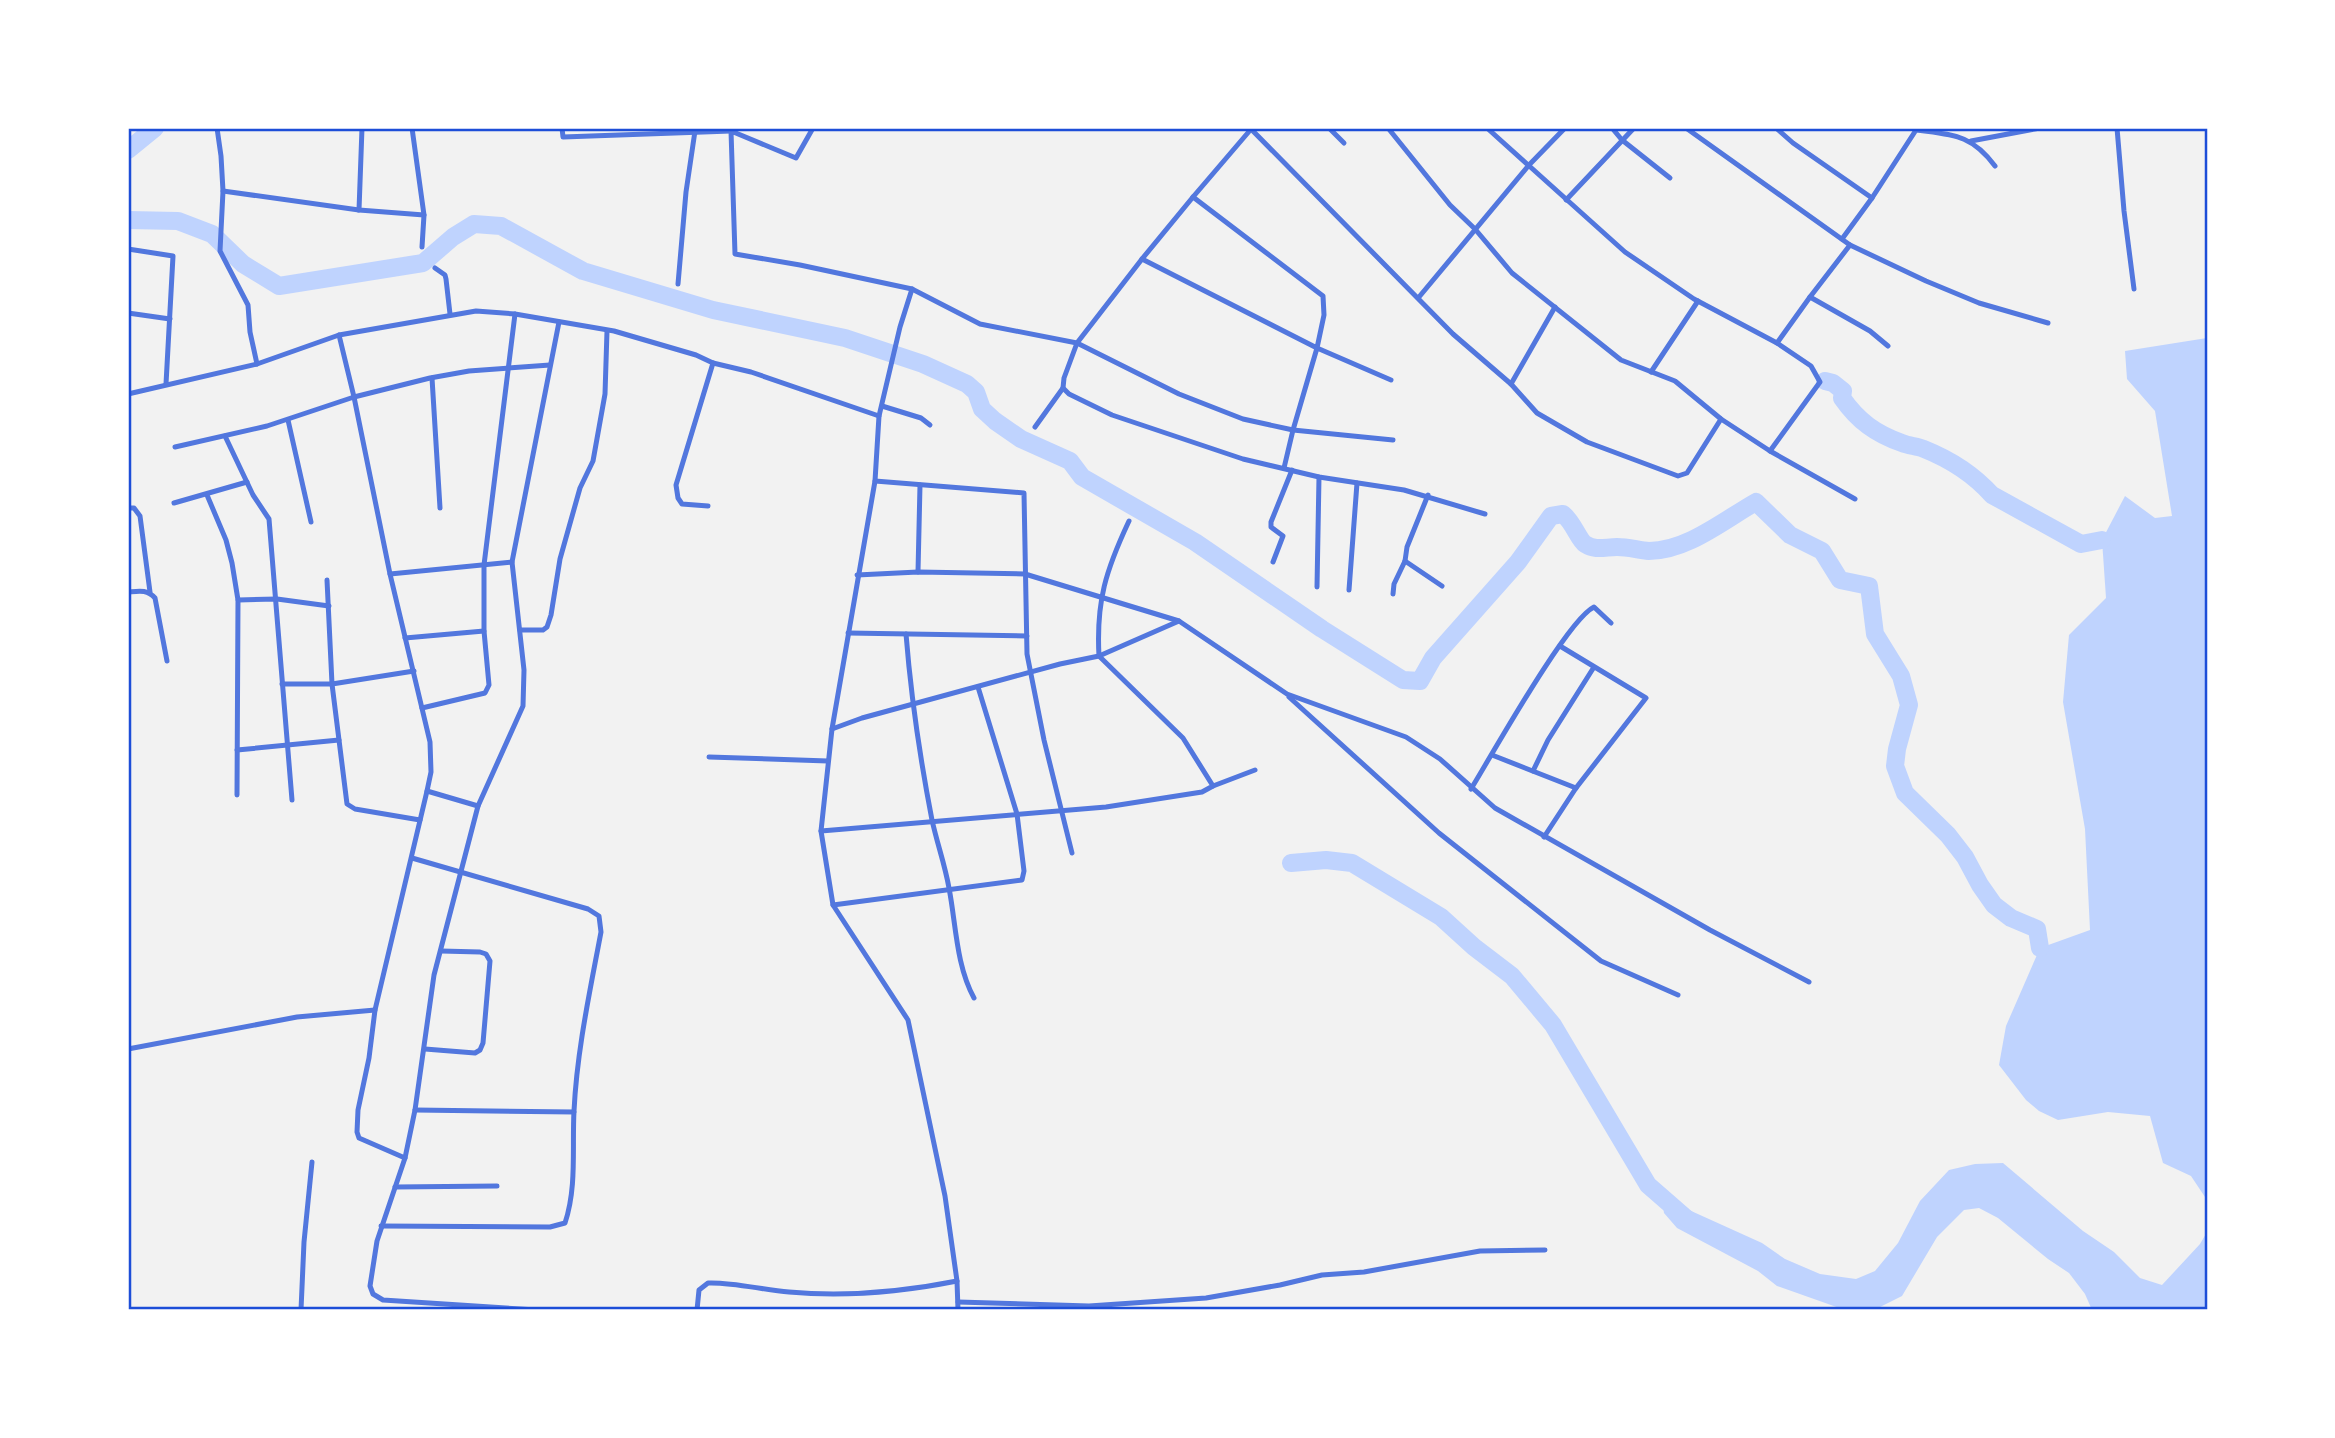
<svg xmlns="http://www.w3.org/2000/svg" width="2335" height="1438" viewBox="0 0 2335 1438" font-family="Georgia,serif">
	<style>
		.water { fill: #bfd3fe }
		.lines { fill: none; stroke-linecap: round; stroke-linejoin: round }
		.river { stroke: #bfd3fe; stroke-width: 18 }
		.minor { stroke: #5277de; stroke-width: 5 }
		.neatline { fill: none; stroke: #1d4ed8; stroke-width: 2.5 }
	</style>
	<rect width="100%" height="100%" fill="#f2f2f2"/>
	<g class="water">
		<polygon points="2207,338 2207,1200 2191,1176 2163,1163 2150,1116 2108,1112 2058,1120 2039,1111 2026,1100 1999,1065 2006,1026 2040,948 2090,930 2085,829 2063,702 2069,635 2106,598 2102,540 2125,496 2155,518 2172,516 2155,411 2127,379 2125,351"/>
		<polygon points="2003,1163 2083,1231 2114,1252 2140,1278 2162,1285 2200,1244 2207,1232 2207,1310 2092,1310 2085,1294 2069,1273 2048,1259 1998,1218 1979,1208 1964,1210 1937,1237 1902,1296 1878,1308 1845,1310 1777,1286 1758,1271 1677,1228 1664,1213 1663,1206 1670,1203 1689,1210 1762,1243 1785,1259 1820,1274 1856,1279 1875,1271 1898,1243 1920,1201 1949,1170 1975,1164"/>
	</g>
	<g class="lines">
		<g class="river">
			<polyline points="128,150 155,128"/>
			<path d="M128 220 178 221 212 234 243 264 279 286 423 263 453 237 474 224 501 226 583 271 713 310 845 338 923 364 967 384 976 392 982 409 995 421 1021 439 1070 461 1082 477 1195 542 1322 629 1403 680 1420 681 1433 658 1518 562 1551 516 1563 514C1573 522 1579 540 1585 544 1596 551 1605 547 1617 547 1628 547 1638 550 1649 551 1687 551 1724 520 1756 502L1790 535 1822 551 1840 580 1869 586 1875 634 1901 676 1909 705 1897 749 1895 766 1905 793 1948 835 1965 857 1980 885 1994 905 2011 918 2037 929 2040 948"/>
			<path d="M1825 381 1833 383 1843 391 1842 398C1858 421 1876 434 1902 443 1909 446 1917 446 1924 449 1949 459 1974 475 1992 495L2081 544 2102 540"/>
			<polyline points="1291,863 1326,860 1352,863 1441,917 1474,947 1512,976 1553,1025 1648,1185 1687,1219"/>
		</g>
		<g class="minor">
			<polyline points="217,128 221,156 223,191 220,251 248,305 250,332 257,364"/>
			<polyline points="412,128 424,215 422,247"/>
			<polyline points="562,128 563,137 731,131"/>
			<polyline points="813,128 796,158 731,131 735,254 800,265 912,289 980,324 1077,343 1179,394 1243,419 1293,430 1317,348 1391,380"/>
			<polyline points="1250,128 1453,334 1511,384 1537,413 1587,442 1678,476 1687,473 1721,419"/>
			<polyline points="1329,128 1344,143"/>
			<polyline points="1388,128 1450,205 1475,229 1512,273 1621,360 1675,381 1721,419 1770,451 1855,499"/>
			<polyline points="1487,128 1625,252 1694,299 1777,343 1811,366 1820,382 1770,451"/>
			<polyline points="1612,128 1622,140 1670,178"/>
			<polyline points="1686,128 1850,245 1926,281 1979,303 2048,323"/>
			<polyline points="1776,128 1793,143 1872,198"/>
			<path d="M1916 128V130C1953 135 1971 134 1995 166"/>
			<polyline points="2117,128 2124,211 2134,289"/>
			<polyline points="1971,141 2040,128"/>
			<polyline points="223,191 359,210 424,215"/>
			<polyline points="1193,197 1142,259 1077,343 1064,378 1063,388 1069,394 1112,415 1243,459 1319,477 1404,490 1485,514"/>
			<polyline points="1566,200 1634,128"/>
			<polyline points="359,210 362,128"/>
			<polyline points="1842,239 1872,198 1916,130"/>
			<polyline points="128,249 173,256 166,384"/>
			<polyline points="1142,259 1317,348 1324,315 1323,296 1193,197 1252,128"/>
			<polyline points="435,268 445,275 446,279 450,314"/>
			<polyline points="678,284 686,192 695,131"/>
			<polyline points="1419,297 1529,165 1565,128"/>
			<polyline points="1810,297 1850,245"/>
			<polyline points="128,313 170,319"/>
			<polyline points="339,335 354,397 390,574 430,742 431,772 427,791 375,1010 369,1058 358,1110 357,1132 359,1138 405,1158"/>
			<polyline points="1777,343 1810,297 1870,331 1888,346"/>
			<polyline points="1651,372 1698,301"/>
			<polyline points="432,378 440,508"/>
			<polyline points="1511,384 1555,307"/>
			<polyline points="128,394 257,364 339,335 476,311 515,314 614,331 696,355 713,363 751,372 879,416 875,481 832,729 821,831 833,905 908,1020 945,1196 957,1281 958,1310"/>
			<polyline points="882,406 921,418 930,425"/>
			<polyline points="879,416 900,327 912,289"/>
			<polyline points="288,420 311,522"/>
			<polyline points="1035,427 1063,388"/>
			<polyline points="225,436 253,495 269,519 292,800"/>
			<polyline points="175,447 267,426 354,397 430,378 469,371 550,365"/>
			<polyline points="1284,468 1293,430 1393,440"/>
			<polyline points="875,481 1024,493 1027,654 1044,740 1072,853"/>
			<polyline points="207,495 226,540 232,563 238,600 237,795"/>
			<polyline points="174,503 247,482"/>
			<polyline points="708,506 682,504 678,498 676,485 713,363"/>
			<polyline points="128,508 134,508 140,516 150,592"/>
			<polyline points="1405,561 1442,586"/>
			<polyline points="1273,562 1283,536 1271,527 1271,522 1292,470"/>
			<polyline points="918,572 920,485"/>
			<polyline points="390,574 512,562"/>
			<polyline points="857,575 918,572 1025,574 1179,621 1287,694 1406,737 1440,759 1495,808 1710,930 1809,982"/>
			<polyline points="327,580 332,684 347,804 355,809 420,820"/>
			<polyline points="1317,587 1319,477"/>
			<polyline points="1349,590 1357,483"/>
			<path d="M128 592C139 591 147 589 155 598L167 661"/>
			<polyline points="1393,594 1394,584 1405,561 1407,547 1428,495"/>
			<polyline points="238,600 277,599 329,606"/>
			<polyline points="520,630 543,630 547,627 551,615 560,559 580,488 593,461 605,394 607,331"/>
			<polyline points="848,633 1027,636"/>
			<path d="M906 634C911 697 920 758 932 820 937 843 945 865 949 888 956 924 956 965 974 998"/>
			<polyline points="405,638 484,631"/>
			<polyline points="282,684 332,684 414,671"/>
			<polyline points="1289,697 1439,833 1601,961 1678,995"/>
			<polyline points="422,708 485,693 489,685 484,631 484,565 515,314"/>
			<polyline points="832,729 862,718 1060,664 1099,656 1179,621"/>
			<polyline points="237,750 339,740"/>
			<polyline points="1492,755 1576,788"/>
			<polyline points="709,757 828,761"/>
			<polyline points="1533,771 1548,740 1594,667"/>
			<polyline points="1213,786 1255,770"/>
			<path d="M1471 789C1492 755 1567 620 1594 607L1611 623"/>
			<polyline points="427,791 478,806"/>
			<path d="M821 831 1106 807 1202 792 1213 786 1183 738 1099 656C1096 601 1106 570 1129 521"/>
			<polyline points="1544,837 1576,788 1646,698 1560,646"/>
			<polyline points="833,905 1022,880 1024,871 1017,814 978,687"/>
			<polyline points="128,1049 297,1017 375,1010"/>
			<polyline points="425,1049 475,1053 480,1050 483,1043 490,961 486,954 480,952 441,951"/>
			<polyline points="415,1110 574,1112"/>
			<polyline points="395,1187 497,1186"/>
			<path d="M381 1226 550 1227 565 1223C577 1187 572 1148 574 1111 577 1050 590 991 601 932L599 916 588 909 412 858"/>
			<polyline points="958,1302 1089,1306 1206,1298 1280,1285 1322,1275 1364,1272 1480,1251 1545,1250"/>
			<polyline points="301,1310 304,1242 312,1162"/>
			<polyline points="536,1310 383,1300 373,1294 370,1286 377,1241 405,1158 415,1110 434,975 478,806 523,706 524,670 512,562 559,322"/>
			<path d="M697 1310 699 1290 708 1283C734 1282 762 1290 789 1292 846 1297 902 1292 957 1281"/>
		</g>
	</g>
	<rect width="2335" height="1438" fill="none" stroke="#ffffff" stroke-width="259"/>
	<rect x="130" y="130" width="2076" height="1178" class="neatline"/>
</svg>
